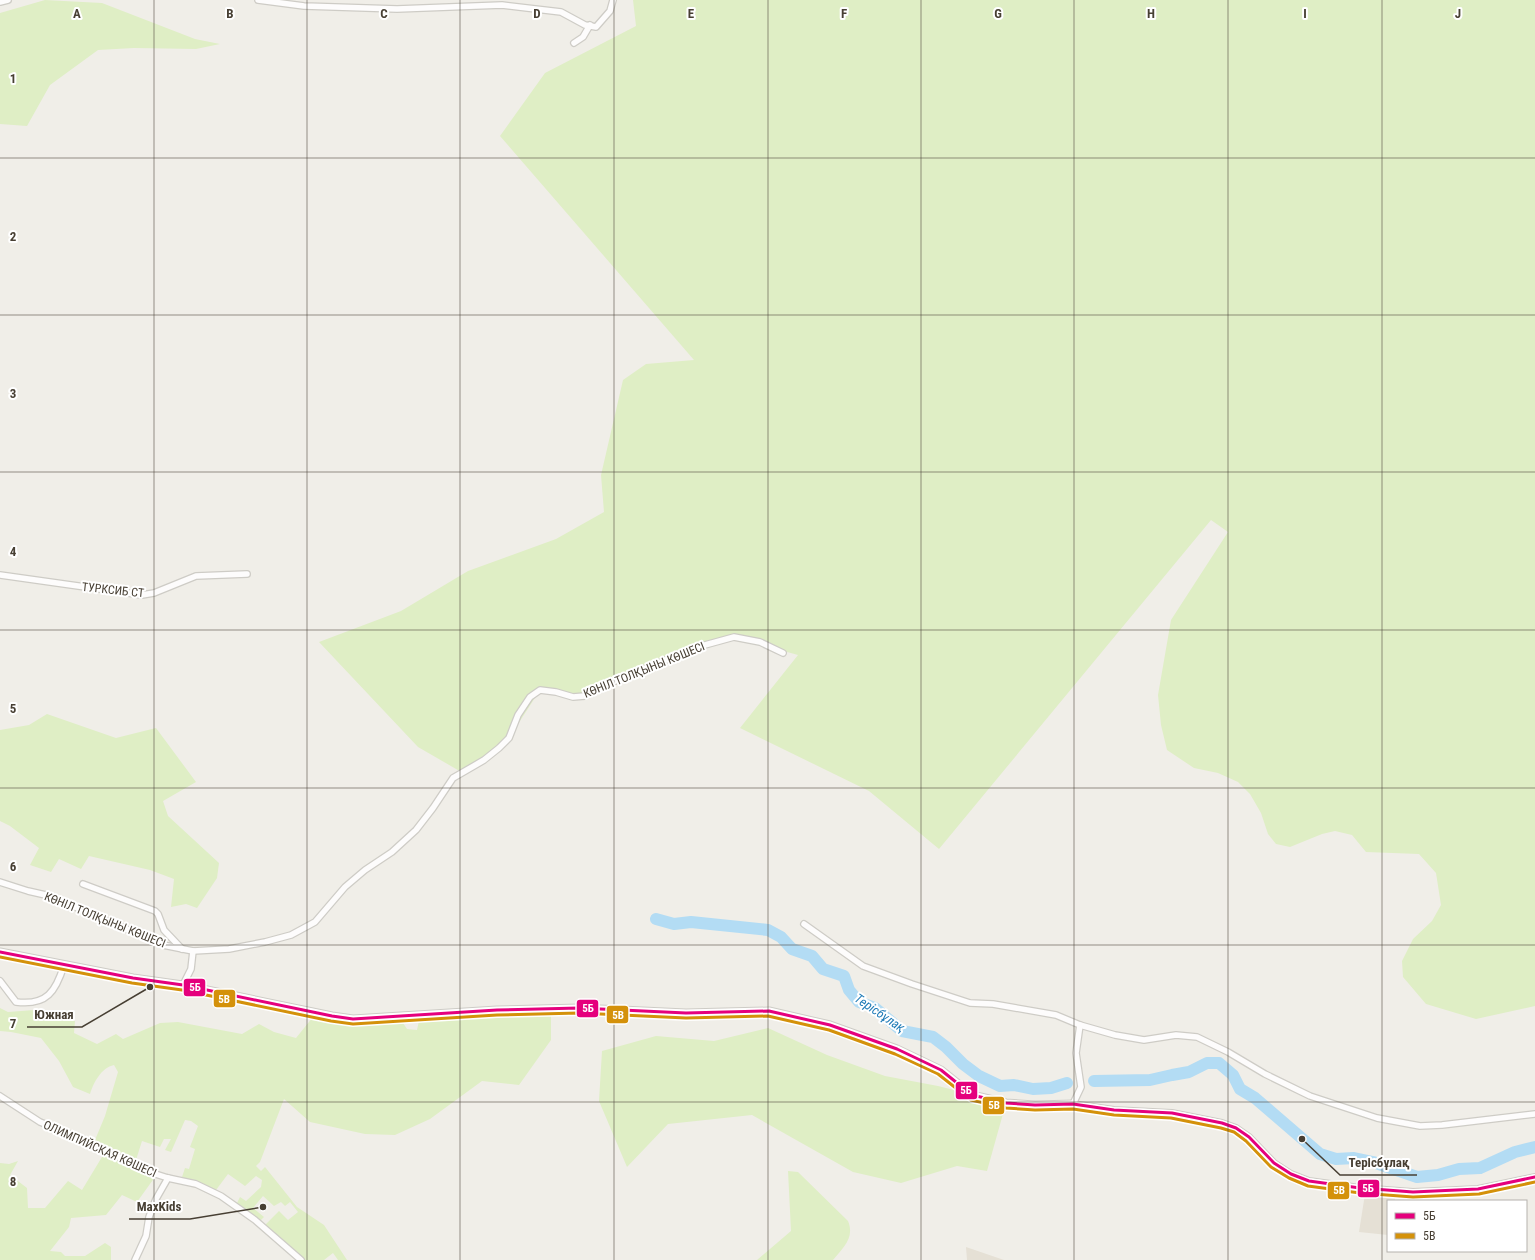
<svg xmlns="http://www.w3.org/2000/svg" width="1535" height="1260" viewBox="0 0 1535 1260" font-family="'Roboto Condensed',sans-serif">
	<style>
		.residential { fill: #e5e0d5 }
		.green { fill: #dfeec5 }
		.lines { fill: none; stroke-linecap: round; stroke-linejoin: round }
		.river { stroke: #b3dcf4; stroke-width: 12 }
		.minor-casing { stroke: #ceccc6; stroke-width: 8 }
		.tertiary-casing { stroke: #ceccc6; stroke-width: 9 }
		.minor { stroke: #fdfcfc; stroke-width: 5.5 }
		.tertiary { stroke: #fdfcfc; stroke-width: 7 }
		.bus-1-casing { stroke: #fff; stroke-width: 6 }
		.bus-2-casing { stroke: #fff; stroke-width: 6 }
		.bus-1 { stroke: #e5007d; stroke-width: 3 }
		.bus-2 { stroke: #d4910a; stroke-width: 3 }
		.grid { fill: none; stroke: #473f33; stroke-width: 1; stroke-opacity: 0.55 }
		.labels { text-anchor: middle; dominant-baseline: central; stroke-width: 4; stroke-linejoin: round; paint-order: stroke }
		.street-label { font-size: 12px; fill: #473f33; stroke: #fff }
		.water-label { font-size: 13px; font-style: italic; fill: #1f7bb7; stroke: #fff }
		.grid-label { font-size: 13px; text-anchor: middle; font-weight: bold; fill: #473f33; stroke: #fff; stroke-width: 4; stroke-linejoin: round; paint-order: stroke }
		.leader { fill: none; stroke: #473f33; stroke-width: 1.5 }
		.callout-dot { fill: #473f33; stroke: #fff; stroke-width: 1.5 }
		.callout-label { font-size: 13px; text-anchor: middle; font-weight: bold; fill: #473f33; stroke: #fff; stroke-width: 4; stroke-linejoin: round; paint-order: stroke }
		.line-badge { stroke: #fff; stroke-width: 1.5 }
		.badge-label { font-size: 11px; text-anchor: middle; font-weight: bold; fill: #fff }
	</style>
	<rect width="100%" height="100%" fill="#f0eee8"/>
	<g class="residential">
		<polygon points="1365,1194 1395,1198 1395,1201 1388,1201 1388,1235 1359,1232"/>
		<polygon points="966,1247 1004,1260 967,1260"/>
	</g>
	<g class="green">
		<polygon points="45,0 102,3 195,39 220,44 196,49 134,48 98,50 50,85 27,126 0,124 0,13"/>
		<polygon points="633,0 1535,0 1535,1006 1476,1019 1426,1004 1403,977 1402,961 1413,939 1432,921 1441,905 1436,873 1419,854 1366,852 1352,835 1335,831 1322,834 1290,847 1276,844 1268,834 1261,813 1250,794 1238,782 1218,773 1194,768 1167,750 1161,725 1158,695 1171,620 1228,532 1211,520 939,849 869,791 740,728 798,655 734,637 573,697 540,690 509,738 463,773 418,747 319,642 401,611 468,571 556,539 604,512 601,475 623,380 646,364 694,360 500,136 545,73 636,26"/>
		<polygon points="47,714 116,738 156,728 196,782 163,801 168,816 219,863 217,878 197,908 186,904 171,907 174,879 150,870 89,856 81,869 59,859 51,872 30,865 39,848 10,826 0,821 0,730 29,725"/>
		<path d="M511 1007 526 1012 551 1015V1040L519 1085 482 1081 430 1119 395 1135 365 1134 310 1122 284 1099 260 1162 256 1166 261 1171 265 1167 297 1207 324 1225 347 1260H338L333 1253 324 1260H305L264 1226 279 1211 288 1220 298 1212 290 1202 285 1206 281 1202 274 1206 263 1196 253 1208 264 1217 260 1221 237 1203 240 1197 246 1201 261 1187 262 1180 256 1176 245 1186 228 1174 216 1190 182 1177 185 1168 189 1169 195 1149 190 1147 198 1126 191 1121 185 1120 171 1152 165 1150 171 1139H164L160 1147 142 1141 136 1160 95 1140 105 1116 118 1072 114 1065C101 1068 94 1082 90 1094L73 1087 59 1061 41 1038 11 1032 0 1031V1008L8 1012 34 1010 52 1017 75 1021 74 1033 97 1044 116 1034 123 1039 160 1023 178 1022 242 1034 259 1024 274 1032 296 1038 313 1017 339 1022 365 1020 403 1023 407 1029 417 1030 419 1021 438 1018 443 1010Z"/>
		<polygon points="768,1028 827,1055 885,1076 938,1086 1006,1103 987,1171 957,1166 901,1183 853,1172 752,1115 668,1124 627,1167 599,1101 602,1051 656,1036 714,1041"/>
		<polygon points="105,1152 155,1177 137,1202 122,1195 106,1215 71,1218 69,1227 50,1251 61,1252 65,1256 85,1256 105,1243 111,1247 111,1260 0,1260 0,1163 9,1164 18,1161 10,1175 27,1188 28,1208 45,1208 68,1181 82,1190"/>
		<path d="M788 1171 798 1172 848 1221C855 1238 843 1248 833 1260H757L791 1231Z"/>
	</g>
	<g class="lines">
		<g class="river">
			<polyline points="656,919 674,924 691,922 768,930 781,937 792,949 812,956 823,969 844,976 849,990 859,1002 875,1008 902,1031 933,1037 946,1047 963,1064 979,1076 1000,1086 1014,1085 1033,1089 1051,1088 1067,1083"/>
			<polyline points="1094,1081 1150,1080 1172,1075 1189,1072 1207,1063 1219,1063 1233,1075 1240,1089 1255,1098 1320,1154 1336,1159 1354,1158 1373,1162 1417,1177 1438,1175 1459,1169 1480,1168 1515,1152 1535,1147"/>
		</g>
		<defs>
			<g id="minor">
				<polyline points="258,0 304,6 397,9 502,5 561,12 585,25 596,27 610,11 613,0"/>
				<polyline points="0,2 8,0"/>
				<polyline points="574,43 583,37 590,25"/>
				<polyline points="0,575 142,595 154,593 196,576 247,574"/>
				<polyline points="0,882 28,891 50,896 163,945 193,951 229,949 265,942 291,935 315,922 345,887 365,870 392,852 416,830 433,808 453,778 484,760 499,748 509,738 518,715 530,697 540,690 556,692 573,697 585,696 613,682 694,648 734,637 760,642 783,653"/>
				<polyline points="83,884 155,911 158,914 164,930 182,949"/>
				<polyline points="804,924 863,966 912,984 970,1003 993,1004 1056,1015 1080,1025 1115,1035 1144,1040 1176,1035 1197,1037 1228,1052 1265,1074 1310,1096 1377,1118 1420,1126 1442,1125 1535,1114"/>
				<path d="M0 981 16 1002C47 1006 56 991 64 965"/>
				<polyline points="183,985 191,969 193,951"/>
				<polyline points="1080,1025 1076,1053 1081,1087 1073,1104 1114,1110 1172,1113 1222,1123 1236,1128 1249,1137 1274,1163 1291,1174 1309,1181 1360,1188 1413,1192 1478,1189 1535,1177"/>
				<polyline points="0,1096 40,1122 85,1140 146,1171 168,1178 196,1184 221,1196 255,1220 301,1260"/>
				<polyline points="135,1260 146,1236 149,1217 156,1199 168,1178"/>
			</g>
			<polyline id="tertiary" points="0,952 133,978 183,985 332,1016 353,1019 497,1010 579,1008 686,1013 769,1011 830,1025 897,1049 941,1070 972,1095 1006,1103 1035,1105 1073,1104"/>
		</defs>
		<use href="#minor" class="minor-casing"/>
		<use href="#tertiary" class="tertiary-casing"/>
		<use href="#minor" class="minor"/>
		<use href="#tertiary" class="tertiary"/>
		<defs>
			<polyline id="bus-1" points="0,952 133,978 183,985 332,1016 353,1019 497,1010 579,1008 686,1013 769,1011 830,1025 897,1049 941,1070 972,1095 1006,1103 1035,1105 1073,1104 1114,1110 1172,1113 1222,1123 1236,1128 1249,1137 1274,1163 1291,1174 1309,1181 1360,1188 1413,1192 1478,1189 1535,1177"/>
			<polyline id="bus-2" points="0,957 132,983 182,990 331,1021 353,1024 497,1015 579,1013 686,1018 768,1016 829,1030 895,1054 938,1074 971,1100 1006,1108 1035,1110 1073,1109 1114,1115 1171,1118 1221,1128 1234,1132 1246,1141 1271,1167 1289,1178 1308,1186 1360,1193 1413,1197 1479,1194 1535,1182"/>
		</defs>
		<use href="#bus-1" class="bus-1-casing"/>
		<use href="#bus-2" class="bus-2-casing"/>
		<use href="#bus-1" class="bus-1"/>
		<use href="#bus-2" class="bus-2"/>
	</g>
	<path class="grid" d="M154 0V1260M307 0V1260M460 0V1260M614 0V1260M768 0V1260M921 0V1260M1074 0V1260M1228 0V1260M1382 0V1260M0 158H1535M0 315H1535M0 472H1535M0 630H1535M0 788H1535M0 945H1535M0 1102H1535"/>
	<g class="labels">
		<g class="street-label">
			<text transform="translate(113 590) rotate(6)">ТУРКСИБ СТ</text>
			<text transform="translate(644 670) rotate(-22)">КӨНІЛ ТОЛҚЫНЫ КӨШЕСІ</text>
			<text transform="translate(105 920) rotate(22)">КӨНІЛ ТОЛҚЫНЫ КӨШЕСІ</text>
			<text transform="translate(100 1149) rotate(24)">ОЛИМПИЙСКАЯ КӨШЕСІ</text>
		</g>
		<g class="water-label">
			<text transform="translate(880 1013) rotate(34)">Терісбұлақ</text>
		</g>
	</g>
	<g class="grid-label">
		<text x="77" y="18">A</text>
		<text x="230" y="18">B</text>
		<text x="384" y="18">C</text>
		<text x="537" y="18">D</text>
		<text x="691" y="18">E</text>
		<text x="844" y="18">F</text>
		<text x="998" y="18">G</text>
		<text x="1151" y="18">H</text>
		<text x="1305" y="18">I</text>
		<text x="1458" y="18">J</text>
		<text x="13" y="83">1</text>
		<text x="13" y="241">2</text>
		<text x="13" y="398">3</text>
		<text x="13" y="556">4</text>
		<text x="13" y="713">5</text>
		<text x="13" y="871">6</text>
		<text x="13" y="1028">7</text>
		<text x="13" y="1186">8</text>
	</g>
	<path class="leader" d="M150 987L82 1027H27M1302 1139L1340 1175H1417M263 1207L190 1219H129"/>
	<g class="callout-dot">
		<circle cx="150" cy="987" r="4"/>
		<circle cx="1302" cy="1139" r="4"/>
		<circle cx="263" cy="1207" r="4"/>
	</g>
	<g class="callout-label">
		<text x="54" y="1019">Южная</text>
		<text x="1379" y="1167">Терісбұлақ</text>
		<text x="159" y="1211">MaxKids</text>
	</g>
	<g class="line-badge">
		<rect x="183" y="978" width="23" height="19" rx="4" fill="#e5007d"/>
		<rect x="213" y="989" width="23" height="19" rx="4" fill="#d4910a"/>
		<rect x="576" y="999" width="23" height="19" rx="4" fill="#e5007d"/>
		<rect x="606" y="1005" width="23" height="19" rx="4" fill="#d4910a"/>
		<rect x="955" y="1081" width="23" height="19" rx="4" fill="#e5007d"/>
		<rect x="982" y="1096" width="23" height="19" rx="4" fill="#d4910a"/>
		<rect x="1357" y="1179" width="23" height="19" rx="4" fill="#e5007d"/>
		<rect x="1327" y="1181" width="23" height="19" rx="4" fill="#d4910a"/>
	</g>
	<g class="badge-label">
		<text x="195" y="991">5Б</text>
		<text x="224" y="1003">5В</text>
		<text x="588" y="1012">5Б</text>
		<text x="618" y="1019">5В</text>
		<text x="966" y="1094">5Б</text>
		<text x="994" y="1109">5В</text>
		<text x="1368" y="1192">5Б</text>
		<text x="1339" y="1194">5В</text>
	</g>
	<rect x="1387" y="1200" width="140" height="52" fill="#ffffff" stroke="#b5b2ad"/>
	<rect x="1395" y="1213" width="20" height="6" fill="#e5007d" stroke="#b5b2ad"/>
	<text x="1423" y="1220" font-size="12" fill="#473f33">5Б</text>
	<rect x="1395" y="1233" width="20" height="6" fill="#d4910a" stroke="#b5b2ad"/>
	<text x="1423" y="1240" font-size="12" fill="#473f33">5В</text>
</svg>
